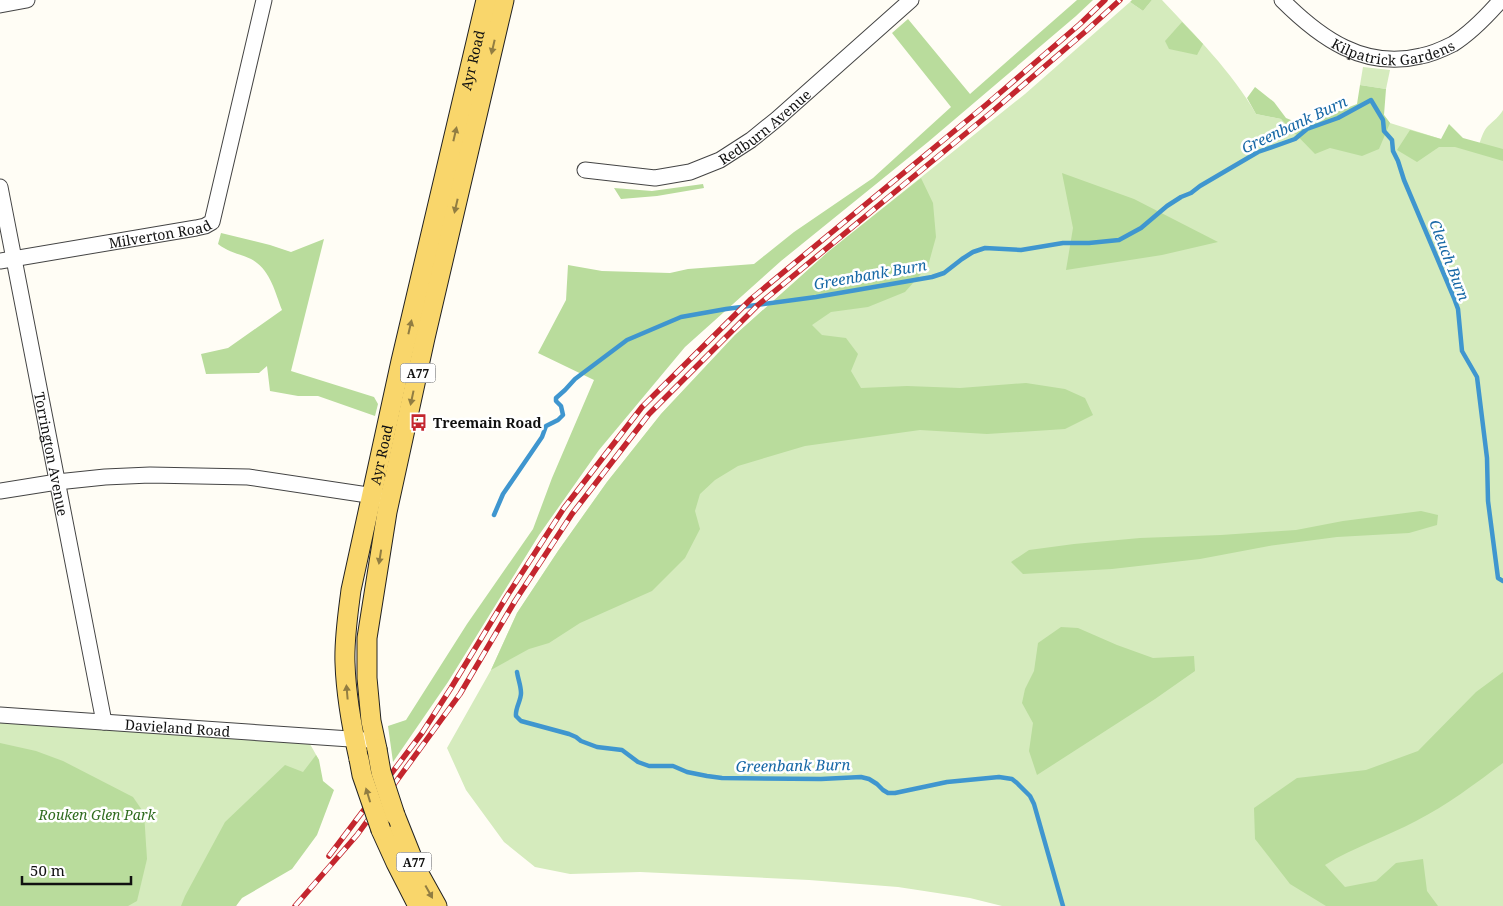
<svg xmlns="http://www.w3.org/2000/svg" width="1503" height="906" viewBox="0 0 1503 906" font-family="'Noto Serif',serif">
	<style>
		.green { fill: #d5ebbd }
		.forest { fill: #b9dc9c }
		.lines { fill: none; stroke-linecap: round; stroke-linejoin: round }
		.stream { stroke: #3f96cf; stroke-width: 4.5 }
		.minor-casing { stroke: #444; stroke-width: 17 }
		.major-casing { stroke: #222; stroke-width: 21 }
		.minor { stroke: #fff; stroke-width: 15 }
		.major { stroke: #f9d66b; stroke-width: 19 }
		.rail-casing { stroke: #c4262e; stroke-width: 5.5 }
		.rail { stroke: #fff; stroke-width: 4; stroke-dasharray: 11; stroke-linecap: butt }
		.major-bridge-casing { stroke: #222; stroke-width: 21; stroke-linecap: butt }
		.major-bridge { stroke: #f9d66b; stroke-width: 19 }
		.oneway { fill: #917d42 }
		.labels { text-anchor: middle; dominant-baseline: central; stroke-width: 5; stroke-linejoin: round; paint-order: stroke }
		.shield { fill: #fff; stroke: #585858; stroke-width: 1 }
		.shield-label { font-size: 12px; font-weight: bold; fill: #111 }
		.street-label { font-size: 14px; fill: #111; stroke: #fff }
		.poi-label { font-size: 14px; font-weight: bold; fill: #111; stroke: #fff; text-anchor: start }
		.park-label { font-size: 14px; font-style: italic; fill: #2f6b1f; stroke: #fff }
		.water-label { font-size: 15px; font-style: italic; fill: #1768a6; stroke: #fff }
	</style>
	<rect width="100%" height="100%" fill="#fffdf5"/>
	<g class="green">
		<path d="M1152 0H1162C1194 34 1233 73 1256 114L1281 119 1307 129 1384 115 1390 123 1441 139 1479 145C1481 139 1483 131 1488 126 1494 120 1499 117 1503 110V906H1002L970 898 898 887 809 880 640 872 570 874 535 867 504 842 466 790 447 748 491 670 517 613 558 551 607 482 661 414 735 335 828 252 1025 94 1130 2 1143 11Z"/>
		<polygon points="1363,67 1390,70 1386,89 1360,85"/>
		<polygon points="0,715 306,737 319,760 236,906 0,906"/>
	</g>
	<g class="forest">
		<polygon points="1077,0 1093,0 1076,16 928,142 781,261 685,347 599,450 539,535 448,682 393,762 388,726 406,720 467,624 533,529 552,478 594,380 538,353 566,300 568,265 602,271 670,273 688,269 754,264 794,232 873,178 951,107 892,33 908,19 970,94"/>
		<polygon points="1132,0 1152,0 1143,11 1130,2"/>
		<polygon points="1182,22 1203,44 1197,55 1169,49 1165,41"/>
		<polygon points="1360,85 1386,89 1384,115 1390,123 1379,149 1362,156 1330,148 1315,154 1281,119 1256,114 1247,98 1255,87 1274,102 1286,118 1303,125 1357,104"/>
		<polygon points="1449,124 1463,138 1503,149 1503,161 1455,147 1439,147 1417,162 1397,150 1410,130 1441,139"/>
		<polygon points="1062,173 1134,199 1218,242 1162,255 1066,270 1073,228"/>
		<polygon points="921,178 933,203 936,237 928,266 905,292 868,307 831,312 812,325 822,335 846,338 858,354 851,371 861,388 907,386 960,388 1026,383 1065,389 1085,398 1093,415 1065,429 987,434 920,430 805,446 738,466 715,480 700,494 695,511 700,529 685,558 652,591 580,623 549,643 529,649 491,670 517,613 558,551 607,482 661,414 735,335 828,252"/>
		<polygon points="703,184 704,188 657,196 621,199 614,188 652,191"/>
		<path d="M221 233 270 245 291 252 324 239 291 371 374 397 378 404 375 416 318 396H298L270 391 267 366 259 373 206 374 201 354 228 348 282 310C275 292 270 269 251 259 240 254 228 252 218 244Z"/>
		<polygon points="1421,511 1438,515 1437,525 1409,533 1337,537 1269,546 1200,559 1112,569 1023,574 1011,562 1029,550 1074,544 1140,538 1221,535 1296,530 1343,521"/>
		<polygon points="1061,627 1078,628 1117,645 1153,658 1194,656 1195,671 1155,699 1037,775 1029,751 1033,723 1022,703 1025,689 1034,671 1038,643"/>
		<path d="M1503 672V763C1475 784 1447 805 1416 821 1386 837 1354 847 1325 865L1345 887 1376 881 1396 863 1423 859 1427 891 1438 906H1326L1290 884 1255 839 1254 808 1297 778 1366 770 1418 751 1476 692Z"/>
		<polygon points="0,743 36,751 63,761 133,797 144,813 147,859 137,901 128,906 0,906"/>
		<polygon points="316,755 319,760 323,781 334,790 317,835 292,869 242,898 236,906 181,906 185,896 225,822 285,765 303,772"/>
	</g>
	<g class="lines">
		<g class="stream">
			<polyline points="494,515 503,494 542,437 546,426 558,420 563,415 561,406 556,401 556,398 565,390 575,379 627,340 681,317 726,309 816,297 932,277 944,273 962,259 973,252 985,248 1021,250 1063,243 1089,243 1119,240 1141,228 1167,206 1181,197 1191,193 1200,186 1258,152 1295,139 1307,129 1338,118 1371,100 1383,120 1384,131 1392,140 1393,151 1398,161 1404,180 1454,298 1458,309 1462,351 1477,377 1487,458 1488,501 1498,578 1503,581"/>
			<path d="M517 672C518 679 521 686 521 693 521 701 515 708 516 716L521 721 569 734 576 737 581 741 597 747 622 750 638 762 649 766H673L687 772 707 776 722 778 821 779 861 777 869 779 877 784 883 790 888 793H895L947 782 999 777 1012 779 1017 783 1030 796 1034 804 1063 906"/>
		</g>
		<defs>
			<g id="minor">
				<path id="s1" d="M1282 0C1320 38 1364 70 1421 56 1432 54 1443 49 1453 44 1472 32 1487 16 1501 0"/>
				<polyline points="0,5 27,0"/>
				<path id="s2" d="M585 170 655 178 690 172 720 160 751 140 777 119 911 0"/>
				<path id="s3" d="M0 187 104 722"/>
				<path id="s4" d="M0 261 196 228 205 226 212 222 264 0"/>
				<polyline points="0,491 57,482 105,477 150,475 248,477 381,497"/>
				<path id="s5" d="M0 715 365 740"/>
			</g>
			<g id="major">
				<polyline points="377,749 371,721 367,678 367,638 387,512 425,338 504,0"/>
				<path id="s6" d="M359 759C352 728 346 695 345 663 344 639 348 614 351 590L401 361 486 0"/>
				<polyline points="395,815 417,870 437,906"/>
				<polyline points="381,830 396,863 418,906"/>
			</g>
		</defs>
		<use href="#minor" class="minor-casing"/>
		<use href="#major" class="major-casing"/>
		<use href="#minor" class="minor"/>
		<use href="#major" class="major"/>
		<defs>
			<g id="rail">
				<polyline points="329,856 422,733 451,688 507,596 564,508 642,407 751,299 987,104 1080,24 1105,0"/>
				<polyline points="295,906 357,835 460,694 515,601 572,514 649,414 758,305 993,111 1086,31 1120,0"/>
			</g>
		</defs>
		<use href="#rail" class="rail-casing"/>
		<use href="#rail" class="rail"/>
		<defs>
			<g id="major-bridge">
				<polyline points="377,749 381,772 395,815"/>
				<polyline points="359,759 362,775 381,830"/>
			</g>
		</defs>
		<use href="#major-bridge" class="major-bridge-casing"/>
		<use href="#major-bridge" class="major-bridge"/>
	</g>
	<defs><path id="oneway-solid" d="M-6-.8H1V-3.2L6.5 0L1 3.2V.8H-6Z" transform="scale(1.25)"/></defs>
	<g class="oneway">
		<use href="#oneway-solid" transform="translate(493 47) rotate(103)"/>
		<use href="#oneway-solid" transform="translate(455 134) rotate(-77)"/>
		<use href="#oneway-solid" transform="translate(456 206) rotate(103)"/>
		<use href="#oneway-solid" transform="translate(410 327) rotate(-77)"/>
		<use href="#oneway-solid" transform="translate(412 398) rotate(102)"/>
		<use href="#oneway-solid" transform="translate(380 557) rotate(99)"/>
		<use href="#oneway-solid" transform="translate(347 692) rotate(-95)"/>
		<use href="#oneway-solid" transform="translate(368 795) rotate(-107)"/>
		<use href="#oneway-solid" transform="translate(429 892) rotate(61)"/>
	</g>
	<defs>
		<symbol id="bus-bare" viewBox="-9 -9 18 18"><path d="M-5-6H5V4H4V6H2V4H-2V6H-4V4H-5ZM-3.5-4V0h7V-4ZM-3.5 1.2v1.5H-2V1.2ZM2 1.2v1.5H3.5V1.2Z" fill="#c4262e" stroke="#fff" stroke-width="2.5" paint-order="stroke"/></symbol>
	</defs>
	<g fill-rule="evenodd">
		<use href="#bus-bare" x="406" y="410" width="25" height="25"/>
	</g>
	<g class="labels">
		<g class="shield">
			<rect x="400.5" y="363.5" width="35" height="19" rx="4"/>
			<rect x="396.5" y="852.5" width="35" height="19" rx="4"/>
		</g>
		<g class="shield-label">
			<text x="418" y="373">A77</text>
			<text x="414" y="862">A77</text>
		</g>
		<g class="street-label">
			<text stroke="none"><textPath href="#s1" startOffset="129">Kilpatrick Gardens</textPath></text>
			<text stroke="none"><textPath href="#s6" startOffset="714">Ayr Road</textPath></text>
			<text stroke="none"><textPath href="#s2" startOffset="194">Redburn Avenue</textPath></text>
			<text stroke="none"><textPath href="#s4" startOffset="162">Milverton Road</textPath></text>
			<text stroke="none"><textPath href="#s3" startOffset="272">Torrington Avenue</textPath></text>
			<text stroke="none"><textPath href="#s6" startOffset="309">Ayr Road</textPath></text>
			<text stroke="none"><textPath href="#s5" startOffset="178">Davieland Road</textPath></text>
		</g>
		<g class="poi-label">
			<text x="433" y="422">Treemain Road</text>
		</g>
		<g class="park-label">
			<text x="97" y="814">Rouken Glen Park</text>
		</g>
		<g class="water-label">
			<text transform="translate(1294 124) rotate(-25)">Greenbank Burn</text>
			<text transform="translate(1450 260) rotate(69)">Cleuch Burn</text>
			<text transform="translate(870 274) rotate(-10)">Greenbank Burn</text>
			<text transform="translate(793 765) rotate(-1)">Greenbank Burn</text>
		</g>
	</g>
	<path d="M22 876v8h109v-8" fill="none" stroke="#111111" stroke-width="2.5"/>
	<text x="30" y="876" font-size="15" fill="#111111" stroke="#ffffff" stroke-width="4" paint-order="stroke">50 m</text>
</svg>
